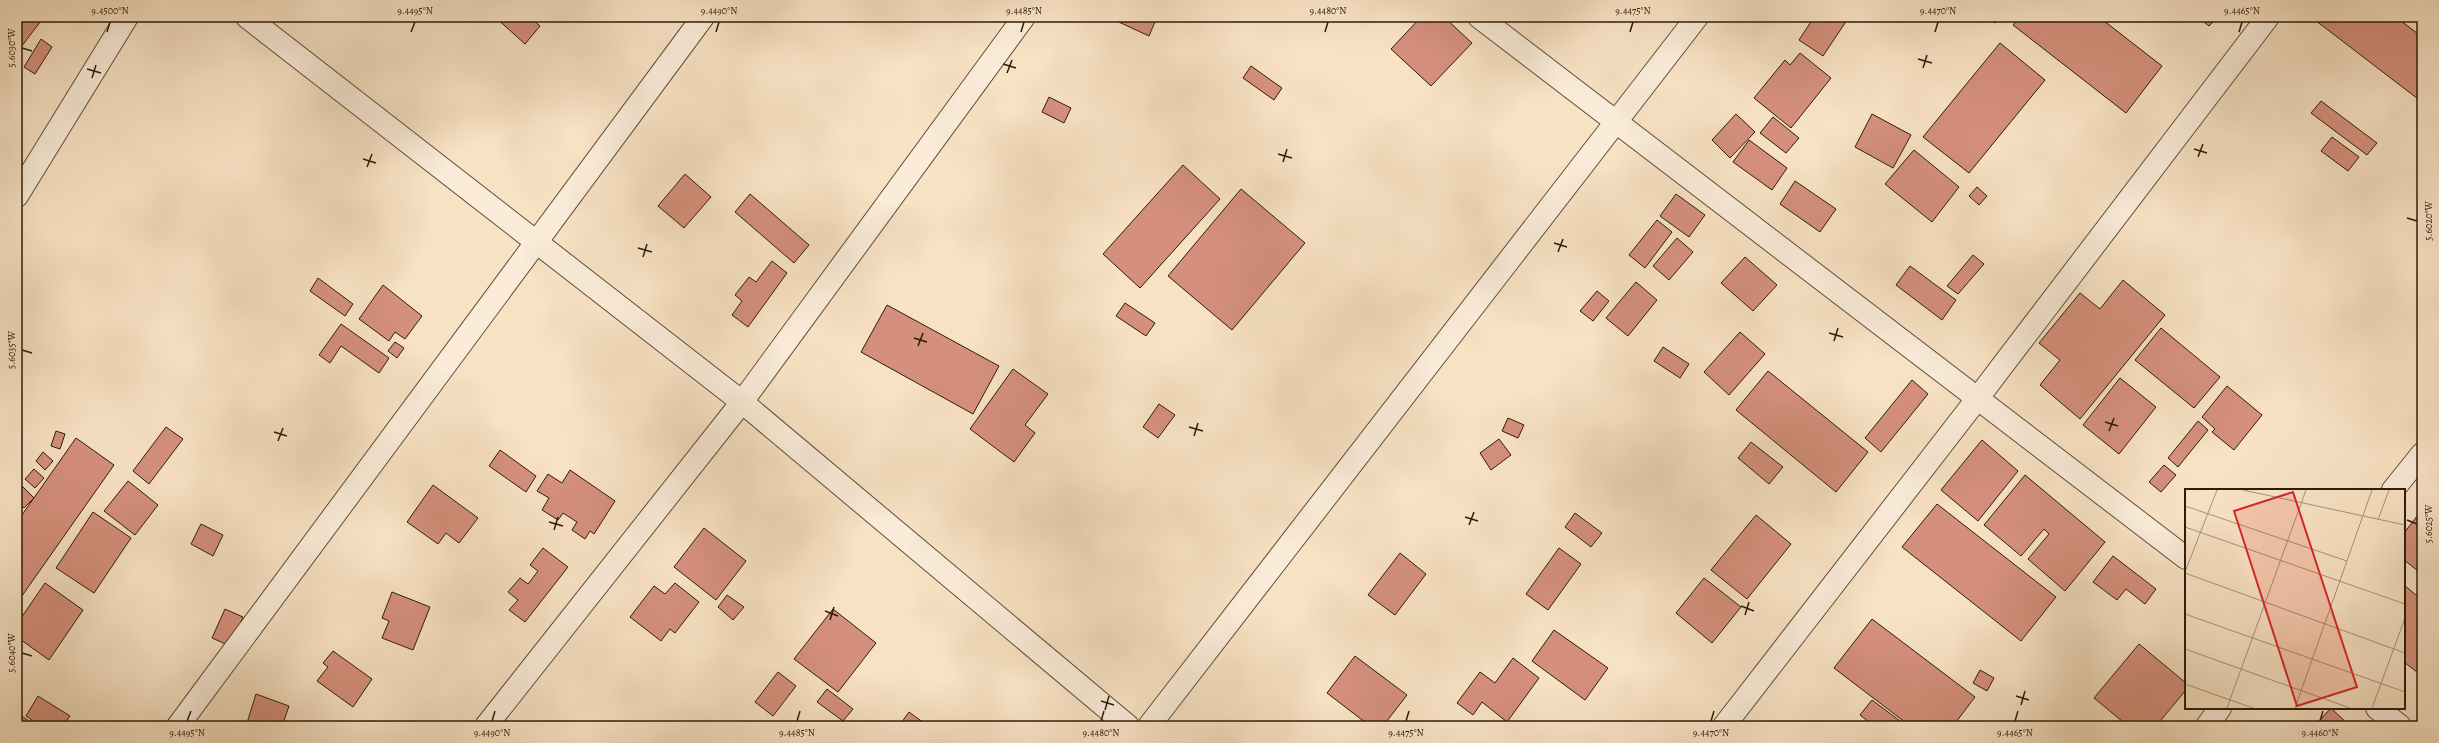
<svg xmlns="http://www.w3.org/2000/svg" width="2439" height="743" viewBox="0 0 2439 743" font-family="Alegreya,serif">
	<style>
		.building { fill: #d5907d; stroke: #2c1c09 }
		.lines { fill: none; stroke-linecap: round; stroke-linejoin: round }
		.minor-casing { stroke: #5f4e38; stroke-width: 24 }
		.minor { stroke: #faecd9; stroke-width: 22 }
		.ticks { fill: none; stroke: #2c1c09; stroke-width: 1.5 }
		.inset-road { fill: none; stroke: #a69379; stroke-width: 1 }
		.view { fill: #d62828; fill-opacity: 0.15; stroke: #d62828; stroke-width: 2 }
		.inset-edge { fill: none; stroke: #2c1c09; stroke-width: 2 }
		.neatline { fill: none; stroke: #2c1c09; stroke-width: 1.5 }
		.ticks-label { font-size: 10px; text-anchor: middle; fill: #2c1c09 }
	</style>
	<rect width="100%" height="100%" fill="#f8e2c4"/>
	<filter id="stains"><feTurbulence type="fractalNoise" baseFrequency=".005" numOctaves="4"/><feColorMatrix values="0 0 0 0 .2 0 0 0 0 .09 0 0 0 0 .02 0 0 0 .5 -.17"/></filter>
	<radialGradient id="worn" r=".72"><stop offset=".6" stop-color="#630" stop-opacity="0"/><stop offset="1" stop-color="#630" stop-opacity=".3"/></radialGradient>
	<g class="building">
		<polygon points="17,17 44,17 18,51 17,51"/>
		<polygon points="495,17 530,17 540,26 525,44"/>
		<polygon points="1108,17 1157,17 1149,36"/>
		<polygon points="1421,17 1444,17 1472,43 1431,86 1391,49"/>
		<polygon points="1814,17 1849,17 1823,56 1799,40"/>
		<polygon points="1988,17 2000,17 1995,23"/>
		<polygon points="2020,17 2099,17 2162,66 2126,113 2013,25"/>
		<polygon points="2198,17 2218,17 2209,26"/>
		<polygon points="2311,17 2396,17 2422,37 2422,102"/>
		<polygon points="41,39 52,47 35,74 24,67"/>
		<polygon points="2000,43 2045,80 1969,173 1923,137"/>
		<polygon points="1800,53 1831,78 1791,128 1754,98 1785,60 1790,65"/>
		<polygon points="1251,66 1282,88 1274,100 1243,78"/>
		<polygon points="1049,97 1071,108 1064,123 1042,112"/>
		<polygon points="2321,101 2377,143 2367,155 2311,113"/>
		<polygon points="1736,114 1755,132 1730,158 1712,140"/>
		<polygon points="1872,114 1911,135 1893,168 1855,147"/>
		<polygon points="1773,117 1799,138 1786,153 1760,133"/>
		<polygon points="2332,137 2359,157 2348,171 2321,151"/>
		<polygon points="1749,140 1787,168 1772,190 1733,162"/>
		<polygon points="1914,150 1959,187 1932,222 1885,184"/>
		<polygon points="1183,165 1220,199 1140,288 1103,254"/>
		<polygon points="685,174 711,197 684,228 658,206"/>
		<polygon points="1795,181 1836,209 1820,232 1780,204"/>
		<polygon points="1977,187 1987,196 1979,205 1969,196"/>
		<polygon points="1241,189 1305,243 1232,330 1168,276"/>
		<polygon points="750,194 809,245 794,263 735,212"/>
		<polygon points="1676,194 1705,215 1689,237 1660,216"/>
		<polygon points="1657,220 1672,232 1645,268 1629,255"/>
		<polygon points="1677,238 1693,252 1669,280 1653,266"/>
		<polygon points="1973,255 1984,264 1958,294 1947,286"/>
		<polygon points="1745,257 1777,285 1753,311 1721,283"/>
		<polygon points="772,261 787,273 748,327 732,315 742,301 735,295 749,277 756,282"/>
		<polygon points="1910,266 1956,300 1942,320 1896,285"/>
		<polygon points="318,278 353,304 345,316 310,291"/>
		<polygon points="2123,280 2165,315 2080,419 2040,385 2060,360 2039,343 2080,293 2100,309"/>
		<polygon points="1636,282 1657,300 1628,336 1606,318"/>
		<polygon points="383,285 422,316 405,339 395,332 389,341 359,319"/>
		<polygon points="1597,291 1609,301 1593,321 1580,311"/>
		<polygon points="1125,303 1155,323 1146,336 1116,316"/>
		<polygon points="887,305 999,366 973,414 861,352"/>
		<polygon points="341,324 389,358 379,373 341,346 330,363 319,355"/>
		<polygon points="2161,328 2220,377 2194,408 2135,360"/>
		<polygon points="1740,332 1765,354 1729,395 1704,372"/>
		<polygon points="395,342 404,348 397,358 388,351"/>
		<polygon points="1663,347 1689,364 1680,378 1654,361"/>
		<polygon points="1013,369 1048,394 1025,425 1035,433 1014,462 970,429"/>
		<polygon points="1768,371 1868,452 1836,492 1736,410"/>
		<polygon points="2120,378 2156,407 2119,454 2083,425"/>
		<polygon points="1912,380 1928,394 1881,452 1865,438"/>
		<polygon points="2227,386 2262,415 2234,450 2212,432 2215,429 2202,417"/>
		<polygon points="1159,404 1175,415 1158,438 1143,427"/>
		<polygon points="1508,418 1524,425 1518,438 1502,431"/>
		<polygon points="2198,421 2208,430 2178,467 2168,458"/>
		<polygon points="166,427 183,439 149,484 133,471"/>
		<polygon points="56,431 65,434 60,449 51,446"/>
		<polygon points="76,438 114,465 17,603 17,522"/>
		<polygon points="1499,439 1511,455 1491,470 1480,453"/>
		<polygon points="1982,440 2018,471 1978,521 1941,490"/>
		<polygon points="1751,442 1783,467 1769,484 1738,458"/>
		<polygon points="500,450 536,476 526,492 489,466"/>
		<polygon points="43,452 53,461 45,470 36,461"/>
		<polygon points="2164,465 2176,475 2161,492 2149,482"/>
		<polygon points="34,469 44,478 35,488 25,479"/>
		<polygon points="570,470 615,501 594,534 590,531 585,539 572,530 577,522 563,513 558,520 542,510 549,498 537,491 548,474 562,483"/>
		<polygon points="2025,475 2105,542 2065,591 2028,559 2049,534 2044,529 2021,556 1984,525"/>
		<polygon points="128,481 158,505 135,535 104,511"/>
		<polygon points="433,485 478,518 459,543 446,533 438,544 407,522"/>
		<polygon points="22,486 34,498 24,508 17,501 17,491"/>
		<polygon points="1937,504 2056,597 2021,641 1902,547"/>
		<polygon points="2422,510 2422,574 2404,560 2404,533"/>
		<polygon points="93,512 131,538 94,593 56,568"/>
		<polygon points="1575,513 1602,533 1591,547 1565,527"/>
		<polygon points="1756,515 1791,544 1747,599 1711,570"/>
		<polygon points="201,524 223,535 213,556 191,544"/>
		<polygon points="704,528 746,561 716,600 674,567"/>
		<polygon points="543,548 568,567 525,622 509,610 518,600 508,592 520,578 528,584 538,571 530,565"/>
		<polygon points="1559,548 1581,564 1548,610 1526,594"/>
		<polygon points="1400,553 1426,574 1395,615 1368,595"/>
		<polygon points="2113,556 2156,589 2145,604 2126,589 2117,600 2093,582"/>
		<polygon points="1704,578 1741,607 1712,643 1676,613"/>
		<polygon points="45,583 83,610 49,660 17,637 17,624"/>
		<polygon points="675,583 699,602 675,633 670,629 661,641 630,617 654,586 665,594"/>
		<polygon points="2404,585 2422,600 2422,676 2404,662"/>
		<polygon points="392,592 430,607 413,650 382,638 389,621 382,618"/>
		<polygon points="727,595 744,607 733,620 718,607"/>
		<polygon points="225,609 243,617 230,646 212,638"/>
		<polygon points="833,609 876,643 838,692 794,659"/>
		<polygon points="1872,619 1975,697 1953,726 1910,726 1834,668"/>
		<polygon points="1554,630 1608,668 1585,700 1532,661"/>
		<polygon points="2139,644 2186,683 2186,690 2156,726 2128,726 2094,698"/>
		<polygon points="333,651 372,679 353,707 317,681 328,667 323,663"/>
		<polygon points="1355,656 1407,695 1383,726 1370,726 1327,693"/>
		<polygon points="1513,658 1539,678 1507,722 1482,702 1473,715 1457,703 1480,672 1495,683"/>
		<polygon points="1980,670 1994,678 1987,691 1973,683"/>
		<polygon points="778,672 796,686 773,716 755,702"/>
		<polygon points="827,689 853,709 843,721 817,702"/>
		<polygon points="256,694 289,706 282,726 246,726"/>
		<polygon points="38,696 70,716 63,726 41,726 26,716"/>
		<polygon points="1872,700 1900,721 1896,726 1874,726 1860,715"/>
		<polygon points="2331,708 2350,726 2322,726 2318,722"/>
		<polygon points="909,712 928,726 899,726"/>
		<polygon points="17,713 29,721 25,726 17,726"/>
	</g>
	<g class="lines">
		<defs>
			<g id="minor">
				<polyline points="247,17 742,402 1128,726"/>
				<polyline points="1479,17 2186,558"/>
				<polyline points="17,196 127,17"/>
				<polyline points="2393,490 2422,454"/>
				<polyline points="2377,708 2400,726"/>
				<polyline points="178,726 703,17"/>
				<polyline points="486,726 742,402 1024,17"/>
				<polyline points="1149,726 1697,17"/>
				<polyline points="1724,726 1977,399 2268,17"/>
				<polyline points="2207,726 2220,708"/>
			</g>
		</defs>
		<use href="#minor" class="minor-casing"/>
		<use href="#minor" class="minor"/>
	</g>
	<path class="ticks" d="M107 32 110 22M411 32 415 22M716 32 719 22M1021 32 1024 22M1325 32 1328 22M1630 32 1633 22M1935 32 1938 22M2239 32 2242 22M22 48 32 51M1918 59 1932 63M1003 64 1016 68M1923 68 1927 55M87 69 101 73M1007 73 1012 60M92 78 96 65M2194 149 2207 153M1278 154 1292 158M2198 157 2203 144M363 159 376 163M1283 162 1287 149M367 167 372 154M2407 218 2417 221M1554 243 1567 247M638 248 652 252M1558 252 1563 239M643 257 647 244M1829 333 1843 337M914 338 927 342M1834 341 1838 328M918 346 923 333M22 350 32 353M2105 422 2118 426M1189 427 1203 431M2109 431 2114 418M274 432 287 436M1194 436 1198 423M278 441 283 428M1465 517 1478 521M2407 520 2417 524M549 522 563 526M1469 525 1474 512M554 530 558 517M1741 606 1754 611M825 611 838 616M1745 615 1749 602M830 620 834 607M22 653 32 656M2016 696 2029 700M1101 701 1114 705M2021 705 2025 691M1105 710 1109 696M187 721 191 711M492 721 495 711M797 721 800 711M1101 721 1104 711M1406 721 1409 711M1711 721 1714 711M2015 721 2018 711M2320 721 2323 711"/>
	<g transform="translate(2185 489)">
		<rect width="220" height="220" fill="#f8e2c4"/>
		<path class="inset-road" d="M58 1 220 36M0 17 162 72M193 31 204 1M0 38 220 115M0 83 32 1M0 84 220 164M0 125 220 203M0 160 165 219M0 195 68 219M42 219 121 1M110 219 187 1M187 219 220 129"/>
		<path class="view" d="M108 3 172 198 112 217 49 22Z"/>
		<rect width="220" height="220" class="inset-edge"/>
	</g>
	<rect width="2439" height="743" fill="none" stroke="#f8e2c4" stroke-width="44"/>
	<rect x="22" y="22" width="2395" height="699" class="neatline"/>
	<g class="ticks-label">
		<text x="110" y="14">9.4500°N</text>
		<text x="415" y="14">9.4495°N</text>
		<text x="719" y="14">9.4490°N</text>
		<text x="1024" y="14">9.4485°N</text>
		<text x="1328" y="14">9.4480°N</text>
		<text x="1633" y="14">9.4475°N</text>
		<text x="1938" y="14">9.4470°N</text>
		<text x="2242" y="14">9.4465°N</text>
		<text transform="translate(11 48) rotate(-90)" y="4">5.6030°W</text>
		<text transform="translate(2428 221) rotate(-90)" y="4">5.6020°W</text>
		<text transform="translate(11 350) rotate(-90)" y="4">5.6035°W</text>
		<text transform="translate(2428 524) rotate(-90)" y="4">5.6025°W</text>
		<text transform="translate(11 653) rotate(-90)" y="4">5.6040°W</text>
		<text x="187" y="736">9.4495°N</text>
		<text x="492" y="736">9.4490°N</text>
		<text x="797" y="736">9.4485°N</text>
		<text x="1101" y="736">9.4480°N</text>
		<text x="1406" y="736">9.4475°N</text>
		<text x="1711" y="736">9.4470°N</text>
		<text x="2015" y="736">9.4465°N</text>
		<text x="2320" y="736">9.4460°N</text>
	</g>
	<rect width="100%" height="100%" filter="url(#stains)"/>
	<rect width="100%" height="100%" fill="url(#worn)"/>
</svg>
